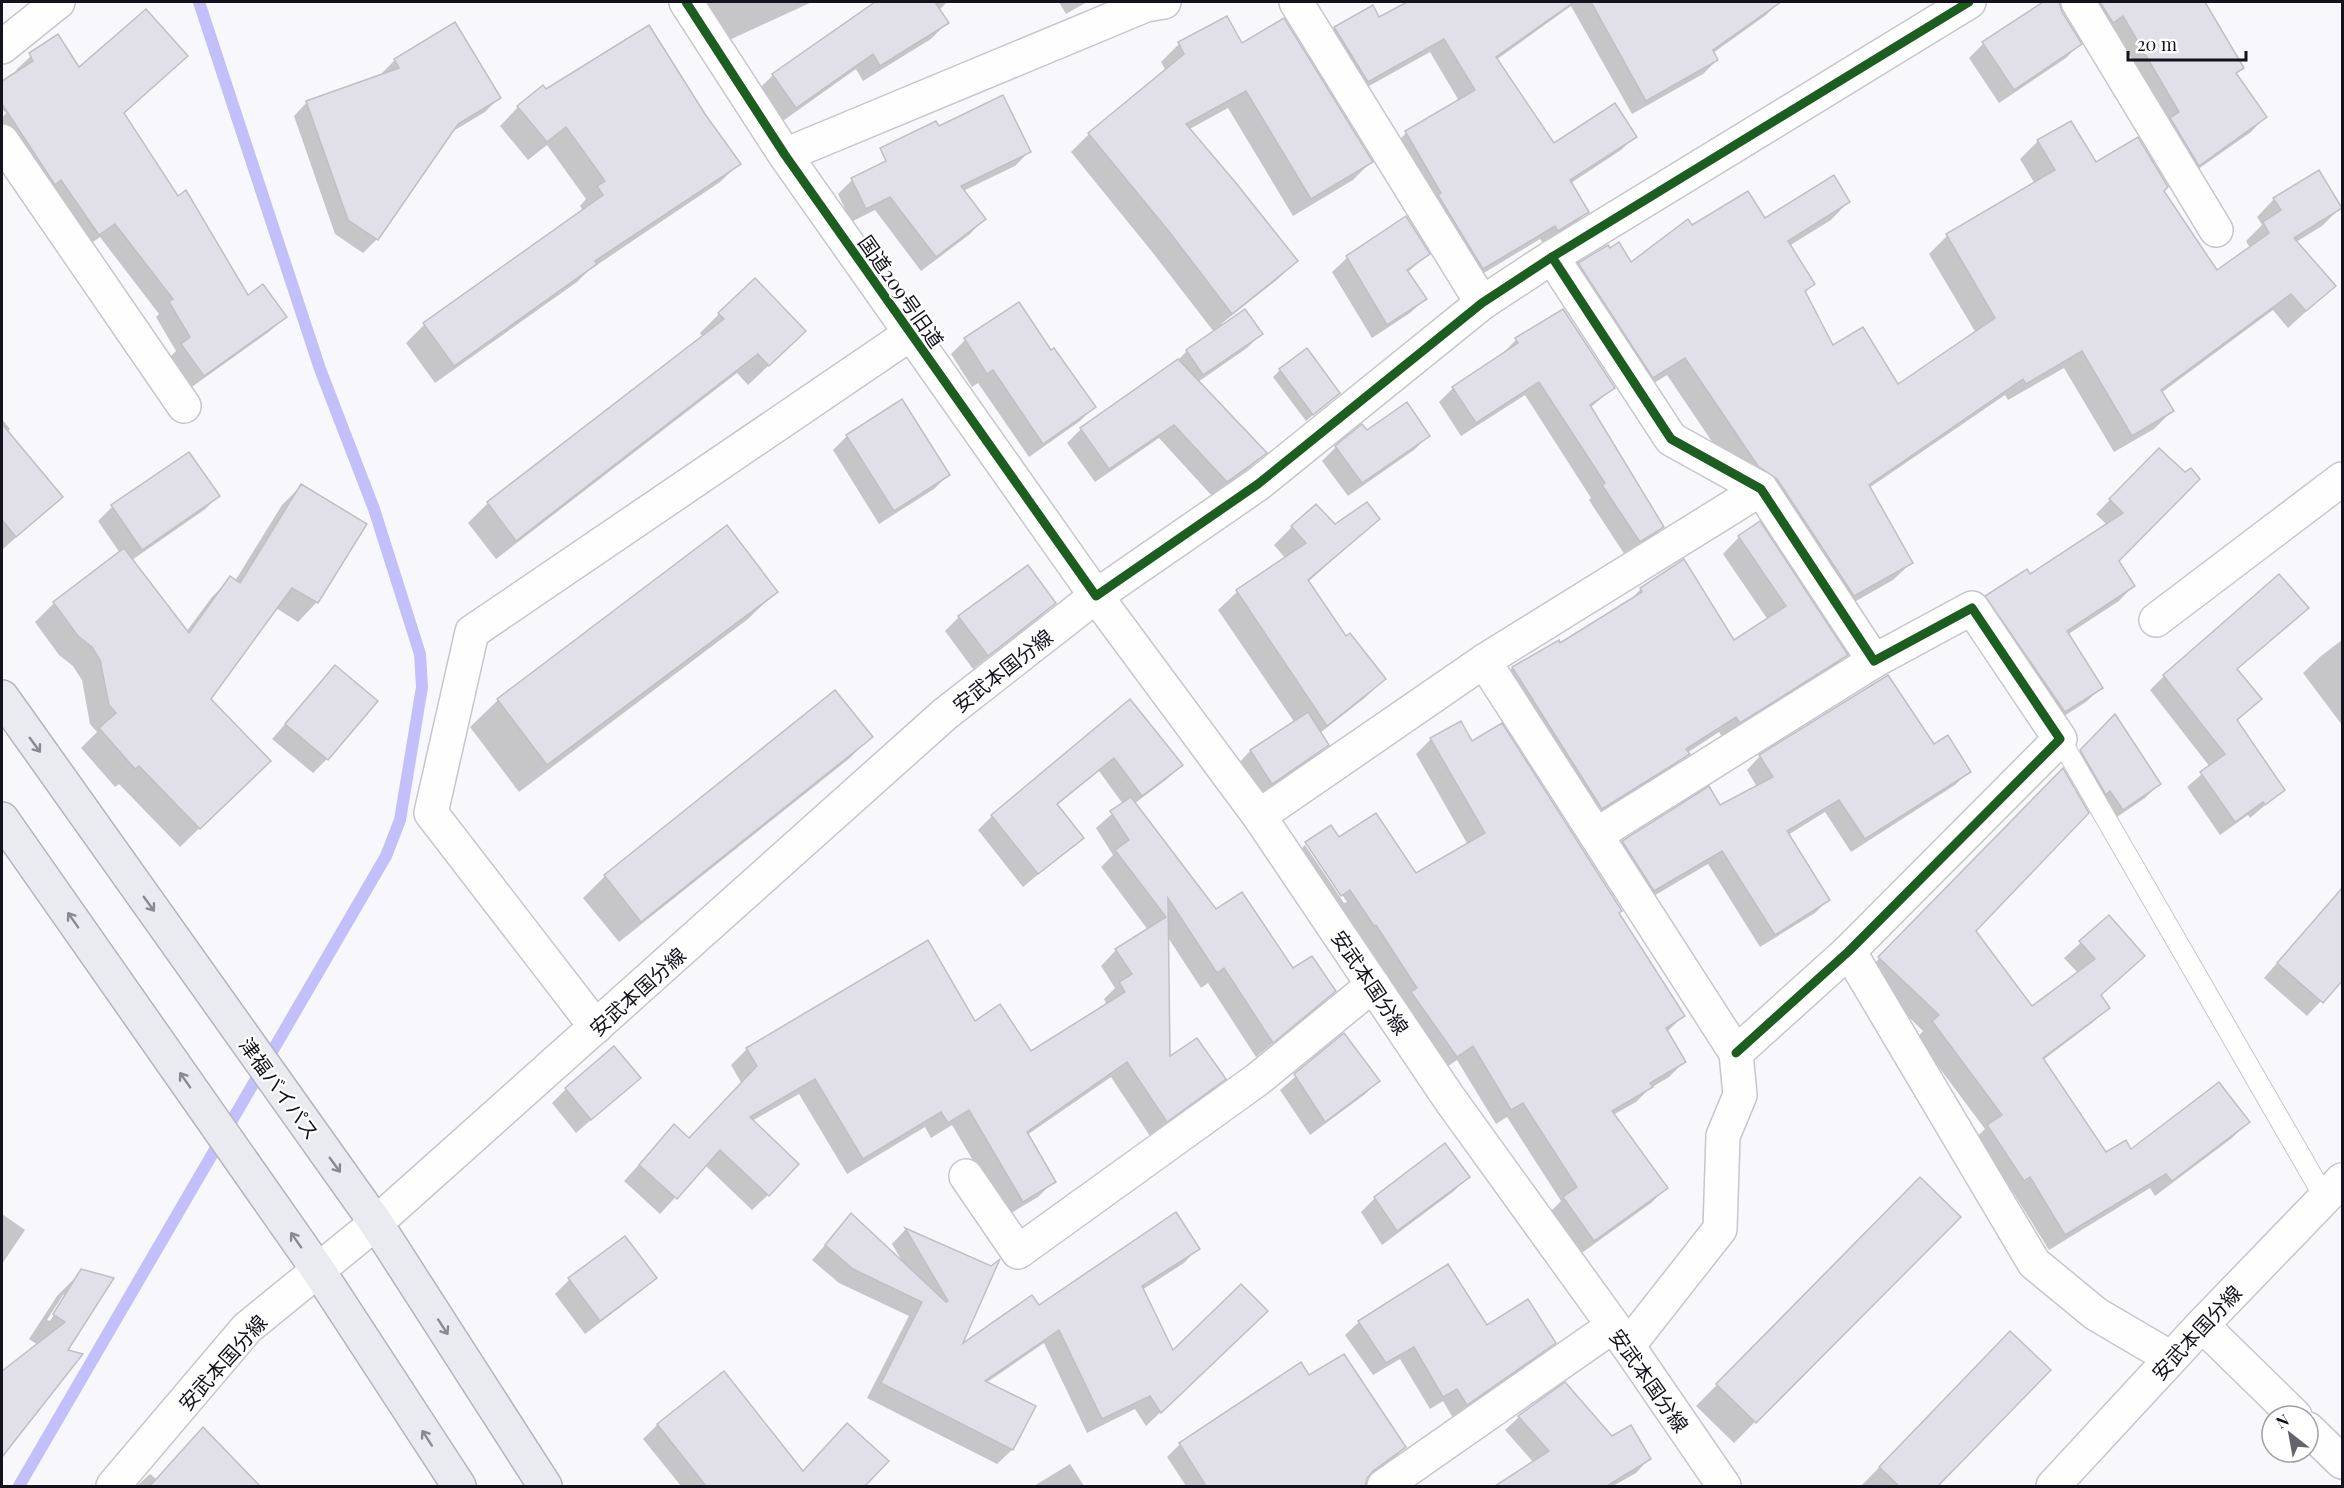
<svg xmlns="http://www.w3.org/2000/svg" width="2344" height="1488" viewBox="0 0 2344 1488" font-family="'Playfair Display','Noto Sans JP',serif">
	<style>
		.shadow { fill: #0003; fill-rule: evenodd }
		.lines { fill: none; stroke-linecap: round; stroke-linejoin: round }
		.stream { stroke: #c3bffb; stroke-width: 12 }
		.building { fill: #e1e0e8; stroke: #bfbfc6; stroke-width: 1.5 }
		.service-casing { stroke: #c6c6cd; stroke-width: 22 }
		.minor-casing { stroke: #c6c6cd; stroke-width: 36 }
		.tertiary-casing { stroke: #c6c6cd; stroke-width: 36 }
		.secondary-casing { stroke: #c6c6cd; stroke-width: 36 }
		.trunk-casing { stroke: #b4b4c0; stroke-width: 36 }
		.service { stroke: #fefeff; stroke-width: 20 }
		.minor { stroke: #fefeff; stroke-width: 33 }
		.tertiary { stroke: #fefeff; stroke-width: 33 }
		.secondary { stroke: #fefeff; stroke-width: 33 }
		.trunk { stroke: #eaeaf1; stroke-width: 33 }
		.cycleway-casing { stroke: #fff; stroke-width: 13 }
		.cycleway { stroke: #1b5e20; stroke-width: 9 }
		.oneway { stroke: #8a8992 }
		.labels { text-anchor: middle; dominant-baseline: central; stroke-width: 4.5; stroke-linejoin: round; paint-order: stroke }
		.street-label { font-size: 20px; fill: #14131d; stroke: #fff }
	</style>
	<rect width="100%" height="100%" fill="#f8f8fc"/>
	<g class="shadow">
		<polygon points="706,2 812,2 725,42"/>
		<polygon points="877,2 947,2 939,10 947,23 931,39 863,81 856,69 780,123 757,91 773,75"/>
		<polygon points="1059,2 1087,2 1066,14"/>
		<polygon points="1410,2 1417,2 1422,11 1437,2 1463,2 1466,6 1474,2 1779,2 1766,15 1713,53 1717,60 1703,74 1632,114 1571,6 1496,60 1554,145 1635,136 1621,150 1571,183 1587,212 1573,226 1544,244 1540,239 1469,282 1392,147 1406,133 1459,101 1430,52 1353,95 1320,42 1334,28 1372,7 1379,19"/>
		<polygon points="2046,2 2080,44 2066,58 1999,103 1969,58 1983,44"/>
		<polygon points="2083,2 2203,2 2242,68 2235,75 2265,117 2251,132 2184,179"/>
		<polygon points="455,24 499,98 485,112 450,133 377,239 363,253 335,234 294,116 307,102 382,75 381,74 395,60"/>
		<polygon points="1179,44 1242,45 1371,162 1353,180 1293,216 1228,108 1188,130 1296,261 1278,279 1221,324 1261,334 1247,348 1198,382 1265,453 1251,467 1212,496 1159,438 1095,482 1067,443 1081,429 1173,365 1187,351 1214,332 1153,253 1071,152 1089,134 1166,71 1161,62"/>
		<polygon points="31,56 79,70 186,56 122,114 178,198 248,297 285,316 270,331 189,389 167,360 176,351 156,317 159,314 100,237 85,248 2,140 2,118 6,113 2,109 2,83 18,72 16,70"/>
		<polygon points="546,91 704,115 739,164 720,182 588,271 577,282 435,383 406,343 424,325 583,211 580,206 586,199 547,145 528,160 500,126 518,107"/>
		<polygon points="2038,141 2162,191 2217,273 2250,248 2246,241 2262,225 2257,217 2274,199 2340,208 2322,226 2296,242 2334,286 2288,328 2273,310 2161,393 2172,411 2154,429 2114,452 2064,368 2008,400 2005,395 1869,488 1911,563 1893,580 1835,613 1740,483 1667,375 1635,395 1561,282 1579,264 1631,264 1691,227 1765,220 1848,202 1831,220 1789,246 1813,284 1805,293 1832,347 1897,387 1976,333 1929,254 1947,236 2035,184 2020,159"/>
		<polygon points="1029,152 1015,166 963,191 984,219 970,234 921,271 875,210 851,222 838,194 852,180 882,165 886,161"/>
		<polygon points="1406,218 1428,254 1407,273 1425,299 1410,313 1372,338 1332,272 1347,258"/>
		<polygon points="719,314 784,351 748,385 737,373 496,559 468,523 488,503 703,337 700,333"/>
		<polygon points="965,340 1051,352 1094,407 1080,421 1029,457 978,383 972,387 951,354"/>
		<polygon points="1516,340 1613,388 1590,408 1663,527 1648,541 1625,555 1589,500 1591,498 1525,395 1461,436 1439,402 1453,388 1502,354"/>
		<polygon points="1280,370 1338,393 1306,421 1273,377"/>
		<polygon points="2,419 10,429 7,433 61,497 2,550"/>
		<polygon points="1366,432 1428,436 1414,450 1348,496 1322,461 1336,447"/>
		<polygon points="847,436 948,475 934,489 879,524 833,450"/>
		<polygon points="2159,450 2117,561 2133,586 2119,601 2067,635 2101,688 2086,702 2050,725 1972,611 1986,597 2030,576 2107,525 2096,514"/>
		<polygon points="189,454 219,496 204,510 132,560 186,632 212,597 231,578 235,581 282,505 301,486 365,524 317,602 298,622 276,608 209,699 249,780 180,847 119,784 115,787 81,748 97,732 90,724 82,680 73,666 59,655 35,622 54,603 120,553 98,521 112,507"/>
		<polygon points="1378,519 1308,582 1346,638 1384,679 1366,697 1320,733 1327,745 1313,759 1257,797 1236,766 1250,751 1295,723 1218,610 1237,592 1286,559 1274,545 1292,527 1334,526"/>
		<polygon points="1739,537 1846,655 1829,672 1723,738 1719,732 1687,753 1671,771 1585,825 1496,685 1512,668 1558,642 1560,645 1625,605 1641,589 1733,642 1768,620 1723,554"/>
		<polygon points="776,592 748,619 519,792 470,727 498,700"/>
		<polygon points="1054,603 1040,617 973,669 945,631 959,617"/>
		<polygon points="2292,622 2236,670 2260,699 2236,721 2283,790 2250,818 2248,815 2220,835 2187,787 2210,767 2150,690 2164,676"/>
		<polygon points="2342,640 2342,725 2303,673 2321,656"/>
		<polygon points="335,667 327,759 313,773 272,739"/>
		<polygon points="835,692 871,736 850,758 619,942 583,898 605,876"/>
		<polygon points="1130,701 1181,765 1167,779 1134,804 1215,911 1293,970 1334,991 1318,1007 1256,1057 1208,983 1201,988 1167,936 1169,1059 1224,1079 1208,1095 1150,1136 1111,1077 1027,1135 1054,1181 1038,1197 1006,1216 952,1125 931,1138 925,1127 847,1174 799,1094 752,1121 768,1195 752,1210 705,1165 660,1214 624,1181 674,1126 689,1139 742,1084 731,1065 747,1049 974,1023 1031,1053 1107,1005 1104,999 1115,988 1101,966 1116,950 1148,930 1101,867 1113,855 1096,828 1123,804 1099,771 1056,806 1082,838 1023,887 978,830 992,816"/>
		<polygon points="2115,716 2159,784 2145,798 2108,823 2067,765"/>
		<polygon points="1431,739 1471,743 1617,913 1683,1016 1667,1032 1684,1062 1669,1077 1649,1089 1636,1102 1613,1115 1666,1188 1651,1203 1579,1255 1549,1213 1561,1201 1507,1117 1496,1124 1457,1060 1441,1071 1291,859 1305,845 1344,903 1347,902 1308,845 1305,845 1330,827 1339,839 1416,875 1468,845 1416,754"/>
		<polygon points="1934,746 1969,771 1955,785 1851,852 1825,812 1788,835 1829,899 1815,913 1760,947 1708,864 1640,904 1609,856 1623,842 1720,807 1757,787 1747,770 1760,756"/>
		<polygon points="2063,770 1974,931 2031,1008 2078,973 2064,958 2109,917 2143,956 2100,996 2108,1008 2092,1023 2043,1060 2105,1154 2131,1151 2248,1122 2232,1138 2155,1196 2150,1188 2049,1250 2013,1192 2008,1196 1972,1141 1985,1129 1917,1038 1923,1031 1864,974"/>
		<polygon points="2342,888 2342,978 2307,1016 2264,978"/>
		<polygon points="1344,1035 1378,1081 1364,1095 1310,1135 1280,1090"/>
		<polygon points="639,1078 576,1133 552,1103 566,1089"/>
		<polygon points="1468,1177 1454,1191 1382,1245 1361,1212 1375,1198"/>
		<polygon points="1920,1179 1958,1217 1734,1443 1696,1406"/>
		<polygon points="2,1214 25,1230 2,1264"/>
		<polygon points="851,1215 902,1261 892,1244 905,1230 991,1268 960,1347 1038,1307 1198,1248 1184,1263 1142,1290 1172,1353 1251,1326 1146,1426 1135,1409 1087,1433 1044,1343 986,1383 1034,1407 1012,1450 997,1464 867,1398 909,1316 839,1283 812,1260"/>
		<polygon points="625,1238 655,1278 640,1292 585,1334 555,1294 569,1280"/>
		<polygon points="1448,1266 1487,1327 1554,1343 1540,1356 1453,1418 1443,1401 1430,1409 1400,1359 1373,1375 1345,1335 1359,1322"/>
		<path d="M82 1271 66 1350 80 1354 2 1455V1373L38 1345 29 1339 57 1296ZM63 1295H67L50 1321 47 1320Z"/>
		<polygon points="1989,1355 2049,1370 1935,1486 1861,1486"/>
		<polygon points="724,1373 802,1472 887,1461 863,1486 681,1486 643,1439 657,1425"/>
		<polygon points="1308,1377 1405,1447 1392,1460 1365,1478 1364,1486 1186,1486 1167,1457 1180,1444"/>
		<polygon points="1565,1384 1612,1438 1649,1459 1636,1473 1613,1486 1498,1486 1534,1463 1505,1430 1519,1417"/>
		<polygon points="203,1429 258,1486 137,1486 150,1474 156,1479"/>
		<polygon points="1070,1464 1084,1486 1034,1486"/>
	</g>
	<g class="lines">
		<polyline class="stream" points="19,1486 386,856 400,820 422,687 420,654 374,509 320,369 199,2"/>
	</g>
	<g class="building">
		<polygon points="875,2 935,2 949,23 880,66 873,54 796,108 772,74"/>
		<polygon points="1407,2 1574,2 1496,57 1554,143 1615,103 1637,137 1570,180 1589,212 1558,231 1555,226 1483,269 1438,195 1441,193 1405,131 1475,90 1444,39 1368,82 1334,27 1373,5 1379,17"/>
		<polygon points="1591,2 1781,2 1713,50 1718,60 1646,101"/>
		<polygon points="2043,2 2059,2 2062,12 2082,44 2014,90 1982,42"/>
		<polygon points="2100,2 2205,2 2244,68 2236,73 2267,117 2199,166 2170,118 2179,112 2123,16 2113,23"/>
		<polygon points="146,9 188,56 124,113 178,196 186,190 248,295 263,284 287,317 204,376 181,344 190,337 169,302 173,299 115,224 99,235 61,180 55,185 2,104 2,81 33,61 29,53 58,34 79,67"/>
		<polygon points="1227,16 1242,43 1284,18 1373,162 1311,199 1246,91 1186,124 1236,183 1298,261 1232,314 1171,234 1088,133 1184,54 1178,42"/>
		<polygon points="455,22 501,98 458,124 378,240 348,220 306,101 399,68 394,59"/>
		<polygon points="649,25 705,114 741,164 595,261 597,264 454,366 423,323 603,195 597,186 605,181 566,127 547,142 517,106 543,85 546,89"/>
		<polygon points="1003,95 1031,152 961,186 986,219 936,257 890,197 866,209 851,178 886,161 880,148 936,121 939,126"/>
		<polygon points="2071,121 2096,162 2138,137 2168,187 2164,191 2217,270 2269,233 2263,222 2281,210 2273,198 2319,170 2342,208 2294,238 2336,286 2306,311 2291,294 2161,390 2174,411 2132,436 2082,351 2026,384 2023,379 1869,485 1913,563 1854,596 1777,479 1758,466 1685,358 1653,378 1578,263 1608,245 1610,248 1619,242 1631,262 1688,219 1692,225 1748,191 1765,218 1834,175 1850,202 1788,241 1815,284 1805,291 1833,345 1863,327 1898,384 1995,318 1946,234 2055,170 2037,140"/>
		<polygon points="1406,216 1430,254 1407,270 1427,299 1387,325 1346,256"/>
		<polygon points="755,278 806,331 769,366 758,354 516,541 487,502 724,319 718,313"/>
		<polygon points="1019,302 1051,350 1054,348 1096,407 1043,444 993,370 987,374 964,338"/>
		<polygon points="1245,309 1263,334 1203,375 1186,350"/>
		<polygon points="1563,309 1615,388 1590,405 1664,527 1640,542 1602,485 1605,483 1539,382 1476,423 1452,387 1518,343 1515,338"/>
		<polygon points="1307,348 1340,393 1313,415 1279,369"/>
		<polygon points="1178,359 1267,453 1227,482 1174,425 1109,469 1080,428"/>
		<polygon points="902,399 950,475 894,511 846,435"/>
		<polygon points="1407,402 1430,436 1362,483 1335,446 1362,424 1367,430"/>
		<polygon points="2,424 63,497 16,537 2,520"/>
		<polygon points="2159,448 2185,472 2191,468 2200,479 2119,561 2135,586 2067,631 2103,688 2065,712 1985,596 2027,569 2030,574 2123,513 2109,499"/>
		<polygon points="189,452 220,496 142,550 111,505"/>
		<polygon points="301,484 367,524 318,603 292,588 211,699 271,761 200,829 139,766 135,769 99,728 116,713 109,705 100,660 92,647 78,636 53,602 124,548 189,633 230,576 240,583"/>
		<polygon points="1367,502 1380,519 1308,580 1346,636 1350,633 1386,679 1327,726 1236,590 1306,543 1291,526 1316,504 1335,524"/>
		<polygon points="1760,521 1848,655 1740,723 1736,717 1686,749 1690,754 1602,809 1512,667 1559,640 1560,643 1642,592 1640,588 1684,559 1734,640 1786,606 1738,536"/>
		<polygon points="727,525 778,592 547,765 497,699"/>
		<polygon points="1028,565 1056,603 988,656 958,616"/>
		<polygon points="2279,574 2309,608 2237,669 2262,699 2237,720 2285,790 2265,805 2263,802 2235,822 2200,772 2225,754 2163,675"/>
		<polygon points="335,665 378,701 328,760 285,724"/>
		<polygon points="1888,675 1934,744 1948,735 1971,772 1865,839 1839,800 1787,831 1830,900 1775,935 1722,851 1654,891 1622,841 1709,786 1720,805 1773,777 1759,755"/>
		<polygon points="835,690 873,737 641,922 604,875"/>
		<polygon points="1130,699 1183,765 1142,796 1114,758 1057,804 1084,838 1038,874 991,815"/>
		<polygon points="1308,712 1329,745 1272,784 1250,750"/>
		<polygon points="2115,714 2161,784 2123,810 2110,791 2106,795 2080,750"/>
		<polygon points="1461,721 1472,741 1502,723 1622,911 1619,913 1685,1016 1666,1028 1686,1062 1650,1083 1653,1087 1612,1111 1668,1188 1594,1241 1563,1197 1577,1187 1523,1103 1511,1110 1473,1046 1457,1057 1411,992 1417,988 1376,925 1374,926 1350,890 1341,896 1305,842 1331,825 1339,837 1376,813 1416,873 1485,833 1430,738"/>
		<polygon points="2063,768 2089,813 1976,931 2032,1006 2095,959 2079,941 2109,915 2145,956 2101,995 2110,1008 2043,1058 2106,1152 2126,1140 2131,1149 2219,1082 2250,1122 2172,1181 2166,1174 2065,1235 2030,1177 2024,1181 1987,1125 2002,1115 1932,1021 1939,1015 1878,957"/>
		<polygon points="1131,797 1216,909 1242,892 1293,968 1312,956 1336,991 1273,1043 1224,968 1217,973 1168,898 1170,1056 1197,1038 1226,1079 1167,1122 1127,1062 1027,1132 1056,1182 1023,1202 969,1110 948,1123 941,1112 863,1159 815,1079 750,1117 799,1164 769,1196 720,1150 677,1199 639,1165 674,1124 689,1138 757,1066 746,1048 928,940 975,1021 1000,1004 1031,1051 1125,992 1119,982 1132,974 1115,949 1166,917 1115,850 1129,840 1110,811"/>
		<polygon points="2343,887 2343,980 2323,1003 2277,963"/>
		<polygon points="1344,1033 1380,1081 1325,1122 1294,1074"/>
		<polygon points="614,1046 641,1078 591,1120 565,1088"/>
		<polygon points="1445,1143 1470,1177 1397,1231 1374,1197"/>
		<polygon points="1920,1177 1961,1217 1756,1423 1716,1384"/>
		<polygon points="1176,1212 1200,1249 1142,1286 1173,1350 1241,1284 1268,1311 1161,1413 1150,1396 1102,1419 1059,1330 985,1381 1036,1406 1013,1450 881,1383 922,1302 853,1269 825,1245 851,1213 946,1302 948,1301 905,1228 991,1266 1000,1259 963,1343 1032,1295 1039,1305"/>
		<polygon points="625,1236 657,1278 600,1321 568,1278"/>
		<polygon points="1448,1264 1487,1325 1528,1299 1556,1343 1467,1405 1457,1389 1443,1397 1414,1347 1386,1363 1358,1321"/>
		<polygon points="81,1269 114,1278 68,1350 83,1354 2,1457 2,1371 65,1322 53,1314"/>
		<polygon points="2010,1331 2051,1370 1938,1486 1899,1486 1879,1467"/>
		<polygon points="1344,1354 1406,1447 1373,1471 1367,1478 1365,1486 1206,1486 1179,1443 1301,1362 1309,1375"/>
		<polygon points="724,1371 803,1471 847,1423 889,1461 865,1486 706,1486 657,1424"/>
		<polygon points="1565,1382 1612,1436 1631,1425 1651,1459 1607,1486 1495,1486 1549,1451 1518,1416"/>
		<polygon points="203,1427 260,1486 150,1486"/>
	</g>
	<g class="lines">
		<defs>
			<polyline id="service" points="2060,739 2325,1198"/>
			<g id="minor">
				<polyline points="1296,2 1482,303"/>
				<polyline points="2078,2 2216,230"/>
				<polyline points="2,47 58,2"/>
				<polyline points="2,141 184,406"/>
				<polyline points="785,155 1146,5 1164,2"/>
				<polyline points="1552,257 1671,439 1761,489 1874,661 1972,608 2060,739 1849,951 1736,1053"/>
				<polyline points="1096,596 1258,484 1482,303 1552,257 1969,2"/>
				<polyline points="2156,620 2342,479"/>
				<polyline points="1484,661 1761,489"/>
				<polyline points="1259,816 1484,661 1736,1053 1740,1095 1723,1136 1720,1229 1628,1346"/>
				<polyline points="1596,835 1874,661"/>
				<polyline points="1849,951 2034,1263 2096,1314 2171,1358"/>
				<polyline points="596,1027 431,813 472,632 910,334"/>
				<polyline points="966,1176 1018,1252 1258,1079 1373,985"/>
				<polyline points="2202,1325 2295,1416"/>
				<polyline points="2308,1429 2342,1462"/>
				<polyline points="1384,1486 1613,1326"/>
			</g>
			<polyline id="tertiary" points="686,2 785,155 1096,596"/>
			<g id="secondary">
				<polyline points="113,1486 247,1328 376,1223 945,714 1096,596 1259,816 1449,1098 1628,1346 1724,1486"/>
				<polyline points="2053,1486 2202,1325 2342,1180"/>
			</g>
			<g id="trunk">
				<polyline points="2,697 376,1223 545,1486"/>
				<polyline points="2,819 318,1270 459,1486"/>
			</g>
		</defs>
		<use href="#service" class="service-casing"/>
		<use href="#minor" class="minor-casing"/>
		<use href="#tertiary" class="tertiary-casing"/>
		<use href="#secondary" class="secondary-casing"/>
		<use href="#trunk" class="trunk-casing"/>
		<use href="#service" class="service"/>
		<use href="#minor" class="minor"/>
		<use href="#tertiary" class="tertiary"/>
		<use href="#secondary" class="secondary"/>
		<use href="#trunk" class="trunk"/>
		<defs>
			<g id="cycleway">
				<polyline points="686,2 785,155 1096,596 1258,484 1482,303 1552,257 1969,2"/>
				<polyline points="1552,257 1671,439 1761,489 1874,661 1972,608 2060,739 1849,951 1736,1053"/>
			</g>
		</defs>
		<use href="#cycleway" class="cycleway-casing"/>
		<use href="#cycleway" class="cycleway"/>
	</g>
	<defs><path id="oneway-shaft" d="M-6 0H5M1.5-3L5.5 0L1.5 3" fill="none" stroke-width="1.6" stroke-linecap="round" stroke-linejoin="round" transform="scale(1.5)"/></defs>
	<g class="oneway">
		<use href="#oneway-shaft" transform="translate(35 745) rotate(54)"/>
		<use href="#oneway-shaft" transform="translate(149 904) rotate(54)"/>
		<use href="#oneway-shaft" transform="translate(73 920) rotate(-125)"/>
		<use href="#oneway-shaft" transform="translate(185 1080) rotate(-125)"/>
		<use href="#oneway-shaft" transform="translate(335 1165) rotate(54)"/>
		<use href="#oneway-shaft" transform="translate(296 1240) rotate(-125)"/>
		<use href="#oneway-shaft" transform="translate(443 1327) rotate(57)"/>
		<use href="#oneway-shaft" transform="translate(427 1438) rotate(-123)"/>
	</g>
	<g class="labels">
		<g class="street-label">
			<text transform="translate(902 291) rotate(55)">国道209号旧道</text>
			<text transform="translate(1002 670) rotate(-38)">安武本国分線</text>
			<text transform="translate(1371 982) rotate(56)">安武本国分線</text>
			<text transform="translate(637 991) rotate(-42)">安武本国分線</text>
			<text transform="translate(280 1088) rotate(54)">津福バイパス</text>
			<text transform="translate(2196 1332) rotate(-47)">安武本国分線</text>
			<text transform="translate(222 1362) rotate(-48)">安武本国分線</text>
			<text transform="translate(1650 1380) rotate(55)">安武本国分線</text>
		</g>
	</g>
	<rect width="2344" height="1488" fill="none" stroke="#14131d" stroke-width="6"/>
	<g transform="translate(2290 1434) rotate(329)"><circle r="28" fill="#ffffff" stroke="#a1a1a5" stroke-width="1.5"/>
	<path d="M0-4.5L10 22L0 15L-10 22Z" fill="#64636b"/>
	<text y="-9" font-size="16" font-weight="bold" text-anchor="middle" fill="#14131d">N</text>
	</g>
	<path d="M2128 51v9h118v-9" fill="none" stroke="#14131d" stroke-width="3"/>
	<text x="2137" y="51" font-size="18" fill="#14131d" stroke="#ffffff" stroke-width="4.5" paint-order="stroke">20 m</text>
</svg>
